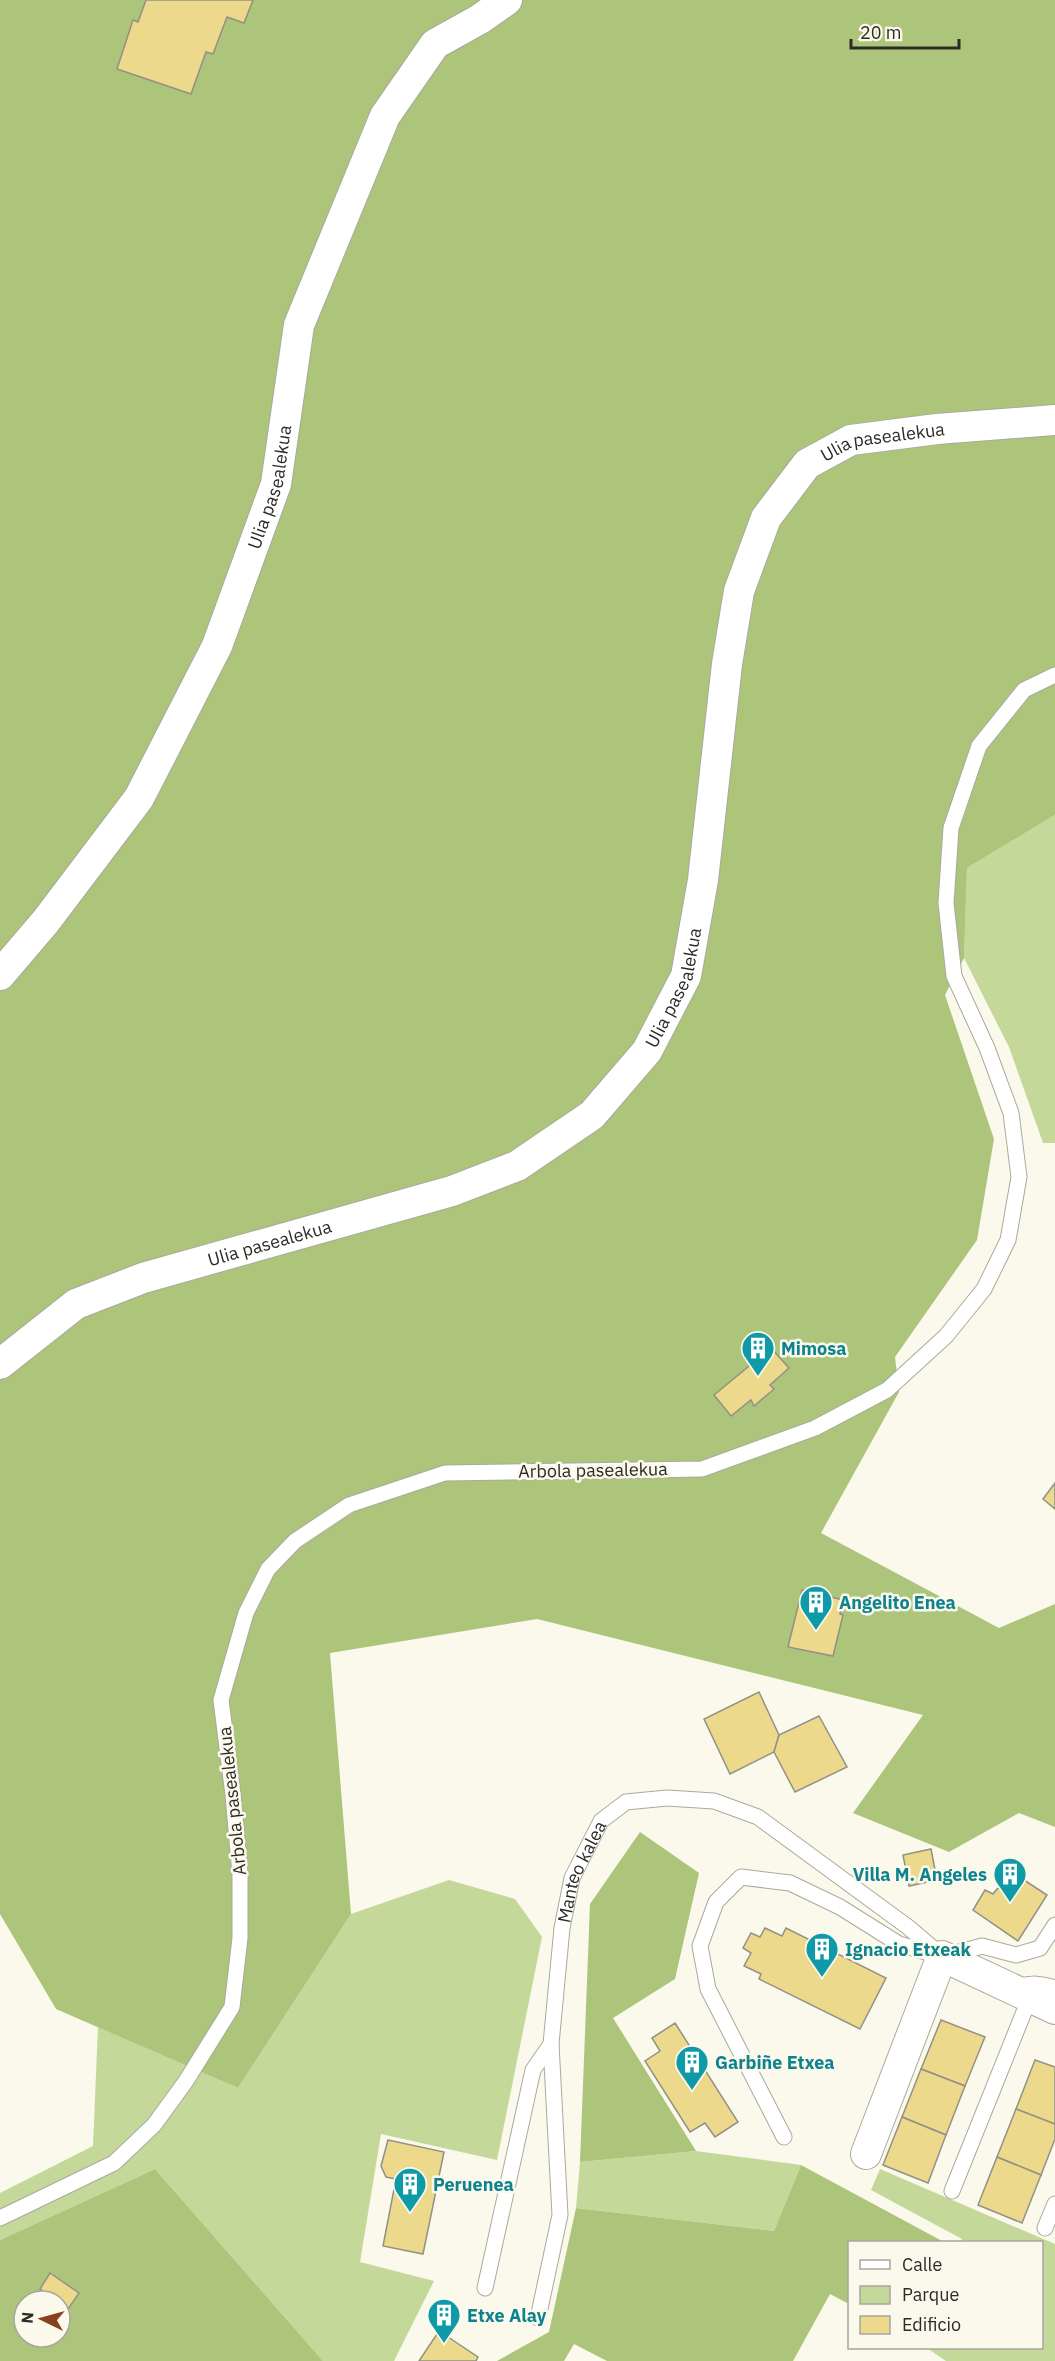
<svg xmlns="http://www.w3.org/2000/svg" width="1055" height="2361" viewBox="0 0 1055 2361" font-family="'IBM Plex Sans',sans-serif">
	<style>
		.green { fill: #c4d89a }
		.forest { fill: #adc47b; fill-rule: evenodd }
		.building { fill: #ecd98b; stroke: #939186; stroke-width: 1.5 }
		.lines { fill: none; stroke-linecap: round; stroke-linejoin: round }
		.service-casing { stroke: #aba99d; stroke-width: 17 }
		.minor-casing { stroke: #aba99d; stroke-width: 32 }
		.service { stroke: #fff; stroke-width: 15 }
		.minor { stroke: #fff; stroke-width: 30 }
		.labels { text-anchor: middle; dominant-baseline: central; stroke-width: 5; stroke-linejoin: round; paint-order: stroke }
		.street-label { font-size: 18px; fill: #2c2b26; stroke: #fbf8ec }
		.culture-label { font-size: 18px; font-weight: bold; fill: #0d838f; stroke: #fbf8ec; text-anchor: start }
	</style>
	<rect width="100%" height="100%" fill="#fbf8ec"/>
	<g class="green">
		<polygon points="1055,815 1055,1143 1043,1143 1009,1047 964,958 967,868"/>
		<polygon points="449,1880 515,1899 542,1937 497,2160 381,2134 360,2262 434,2281 394,2361 323,2361 155,2169 0,2240 0,2193 93,2146 98,2027 238,2088 351,1914"/>
		<polygon points="696,2151 801,2165 774,2231 576,2208 580,2162"/>
		<polygon points="880,2169 1055,2244 1055,2361 946,2361 927,2348 1042,2348 1042,2242 962,2242 962,2239 871,2190"/>
	</g>
	<g class="forest">
		<polygon points="0,0 1055,0 1055,815 967,868 964,958 945,995 994,1139 977,1240 895,1357 899,1392 821,1533 999,1628 1055,1604 1055,1827 1019,1813 949,1852 853,1813 923,1715 537,1619 330,1653 351,1914 238,2088 56,2009 0,1914"/>
		<polygon points="640,1832 699,1873 675,1979 613,2018 696,2151 580,2162 590,1904"/>
		<polygon points="801,2165 944,2242 850,2242 849,2304 830,2294 793,2361 607,2361 574,2344 564,2361 497,2361 549,2332 576,2208 774,2231"/>
		<path d="M155 2169 323 2361H0V2240ZM24 2301H60V2337H24Z"/>
	</g>
	<g class="building">
		<polygon points="146,0 253,0 244,23 227,17 213,54 206,52 191,94 117,69 133,20 138,22"/>
		<polygon points="771,1348 789,1368 770,1385 774,1389 754,1406 751,1400 731,1416 714,1395"/>
		<polygon points="1055,1483 1055,1509 1043,1499"/>
		<polygon points="802,1590 843,1600 840,1614 843,1615 833,1656 788,1647"/>
		<polygon points="759,1692 779,1735 774,1752 730,1774 704,1719"/>
		<polygon points="819,1716 847,1767 795,1792 774,1752 779,1735"/>
		<polygon points="931,1849 937,1880 909,1886 903,1855"/>
		<polygon points="1024,1880 1047,1895 1018,1941 973,1910 985,1890 993,1894 997,1889 1013,1883 1021,1888"/>
		<polygon points="765,1928 782,1936 786,1928 886,1978 860,2029 759,1979 761,1974 744,1966 751,1953 743,1948 751,1933 760,1937"/>
		<polygon points="941,2020 985,2037 965,2086 921,2069"/>
		<polygon points="675,2023 738,2122 715,2137 705,2123 690,2132 645,2061 660,2051 652,2038"/>
		<polygon points="1035,2060 1055,2067 1055,2124 1016,2109"/>
		<polygon points="921,2069 965,2086 946,2135 902,2117"/>
		<polygon points="1016,2109 1055,2124 1055,2139 1041,2175 997,2157"/>
		<polygon points="902,2117 946,2135 928,2183 883,2165"/>
		<polygon points="388,2140 444,2152 423,2254 383,2246 396,2179 386,2177 381,2166"/>
		<polygon points="997,2157 1041,2175 1022,2223 978,2205"/>
		<polygon points="50,2273 79,2293 68,2309 40,2289"/>
		<polygon points="439,2331 478,2357 476,2361 419,2361"/>
	</g>
	<g class="lines">
		<defs>
			<g id="service">
				<polyline points="945,1956 982,1946 1016,1955 1040,1948 1055,1925"/>
				<path d="M1017 1987C1031 1983 1041 1983 1055 1988"/>
				<polyline points="784,2137 708,1989 700,1946 716,1902 741,1877 790,1883 840,1907 899,1944 936,1955"/>
				<polyline points="952,2191 1030,1997"/>
				<polyline points="0,2218 114,2163 154,2125 186,2081 232,2007 240,1938 240,1874 233,1795 221,1700 246,1613 268,1569 295,1541 349,1505 445,1473 702,1469 815,1428 887,1390 946,1336 984,1289 1008,1240 1019,1177 1011,1113 987,1048 954,976 946,903 951,828 979,746 1024,690 1055,675"/>
				<polyline points="1045,2228 1055,2204"/>
				<polyline points="485,2288 533,2070 551,2044"/>
				<path id="s1" d="M538 2318 560 2215 551 2044 562 1928 572 1878 601 1821 626 1802 667 1798 714 1801 758 1817 908 1927 942 1956"/>
			</g>
			<g id="minor">
				<path id="s2" d="M0 975 46 921 139 798 217 646 276 484 299 325 385 116 435 44 480 19 507 0"/>
				<path id="s3" d="M0 1364 76 1304 143 1278 452 1191 517 1166 592 1115 647 1051 686 976 703 880 727 664 739 591 766 518 807 464 851 440 937 429 1055 420"/>
				<polyline points="866,2154 942,1956 1055,2009"/>
			</g>
		</defs>
		<use href="#service" class="service-casing"/>
		<use href="#minor" class="minor-casing"/>
		<use href="#service" class="service"/>
		<use href="#minor" class="minor"/>
	</g>
	<defs>
		<symbol id="building-pin" viewBox="-11 -11 22 30"><path d="M0 17L-7.5 6A9.5 9.5 0 1 1 7.5 6Z" fill="#0f9aa8" stroke="#fbf8ec"/><path d="M-4-6H4V6H1V3H-1V6H-4ZM-2.5-4.3h1.7v1.8h-1.7ZM.8-4.3h1.7v1.8H.8ZM-2.5-1h1.7V.8h-1.7ZM.8-1h1.7V.8H.8Z" fill="#fff"/></symbol>
	</defs>
	<g fill-rule="evenodd">
		<use href="#building-pin" x="739" y="1329" width="38" height="52"/>
		<use href="#building-pin" x="797" y="1583" width="38" height="52"/>
		<use href="#building-pin" x="991" y="1855" width="38" height="52"/>
		<use href="#building-pin" x="803" y="1930" width="38" height="52"/>
		<use href="#building-pin" x="673" y="2043" width="38" height="52"/>
		<use href="#building-pin" x="391" y="2165" width="38" height="52"/>
		<use href="#building-pin" x="425" y="2296" width="38" height="52"/>
	</g>
	<g class="labels">
		<g class="street-label">
			<text stroke="none"><textPath href="#s3" startOffset="1434">Ulia pasealekua</textPath></text>
			<text stroke="none"><textPath href="#s2" startOffset="564">Ulia pasealekua</textPath></text>
			<text stroke="none"><textPath href="#s3" startOffset="804">Ulia pasealekua</textPath></text>
			<text stroke="none"><textPath href="#s3" startOffset="300">Ulia pasealekua</textPath></text>
			<text transform="translate(593 1470) rotate(-1)">Arbola pasealekua</text>
			<text transform="translate(232 1801) rotate(-96)">Arbola pasealekua</text>
			<text stroke="none"><textPath href="#s1" startOffset="453">Manteo kalea</textPath></text>
		</g>
		<g class="culture-label">
			<text x="781" y="1348">Mimosa</text>
			<text x="839" y="1602">Angelito Enea</text>
			<text x="987" y="1874" text-anchor="end">Villa M. Angeles</text>
			<text x="845" y="1949">Ignacio Etxeak</text>
			<text x="715" y="2062">Garbiñe Etxea</text>
			<text x="433" y="2184">Peruenea</text>
			<text x="467" y="2315">Etxe Alay</text>
		</g>
	</g>
	<rect x="848" y="2241" width="195" height="108" fill="#fbf8ec" stroke="#a8a69d" stroke-width="1.5"/>
	<rect x="860" y="2260" width="30" height="9" fill="#ffffff" stroke="#a8a69d" stroke-width="1.5"/>
	<text x="902" y="2271" font-size="18" fill="#2c2b26">Calle</text>
	<rect x="860" y="2286" width="30" height="18" fill="#c4d89a" stroke="#a8a69d" stroke-width="1.5"/>
	<text x="902" y="2301" font-size="18" fill="#2c2b26">Parque</text>
	<rect x="860" y="2316" width="30" height="18" fill="#ecd98b" stroke="#a8a69d" stroke-width="1.5"/>
	<text x="902" y="2331" font-size="18" fill="#2c2b26">Edificio</text>
	<g transform="translate(42 2319) rotate(275)"><circle r="28" fill="#fbf8ec" stroke="#a8a69d" stroke-width="1.5"/>
	<path d="M0-4.5L10 22L0 15L-10 22Z" fill="#884020"/>
	<text y="-9" font-size="16" font-weight="bold" text-anchor="middle" fill="#2c2b26">N</text>
	</g>
	<path d="M851 39v9h108v-9" fill="none" stroke="#2c2b26" stroke-width="3"/>
	<text x="860" y="39" font-size="18" fill="#2c2b26" stroke="#fbf8ec" stroke-width="4.5" paint-order="stroke">20 m</text>
</svg>
